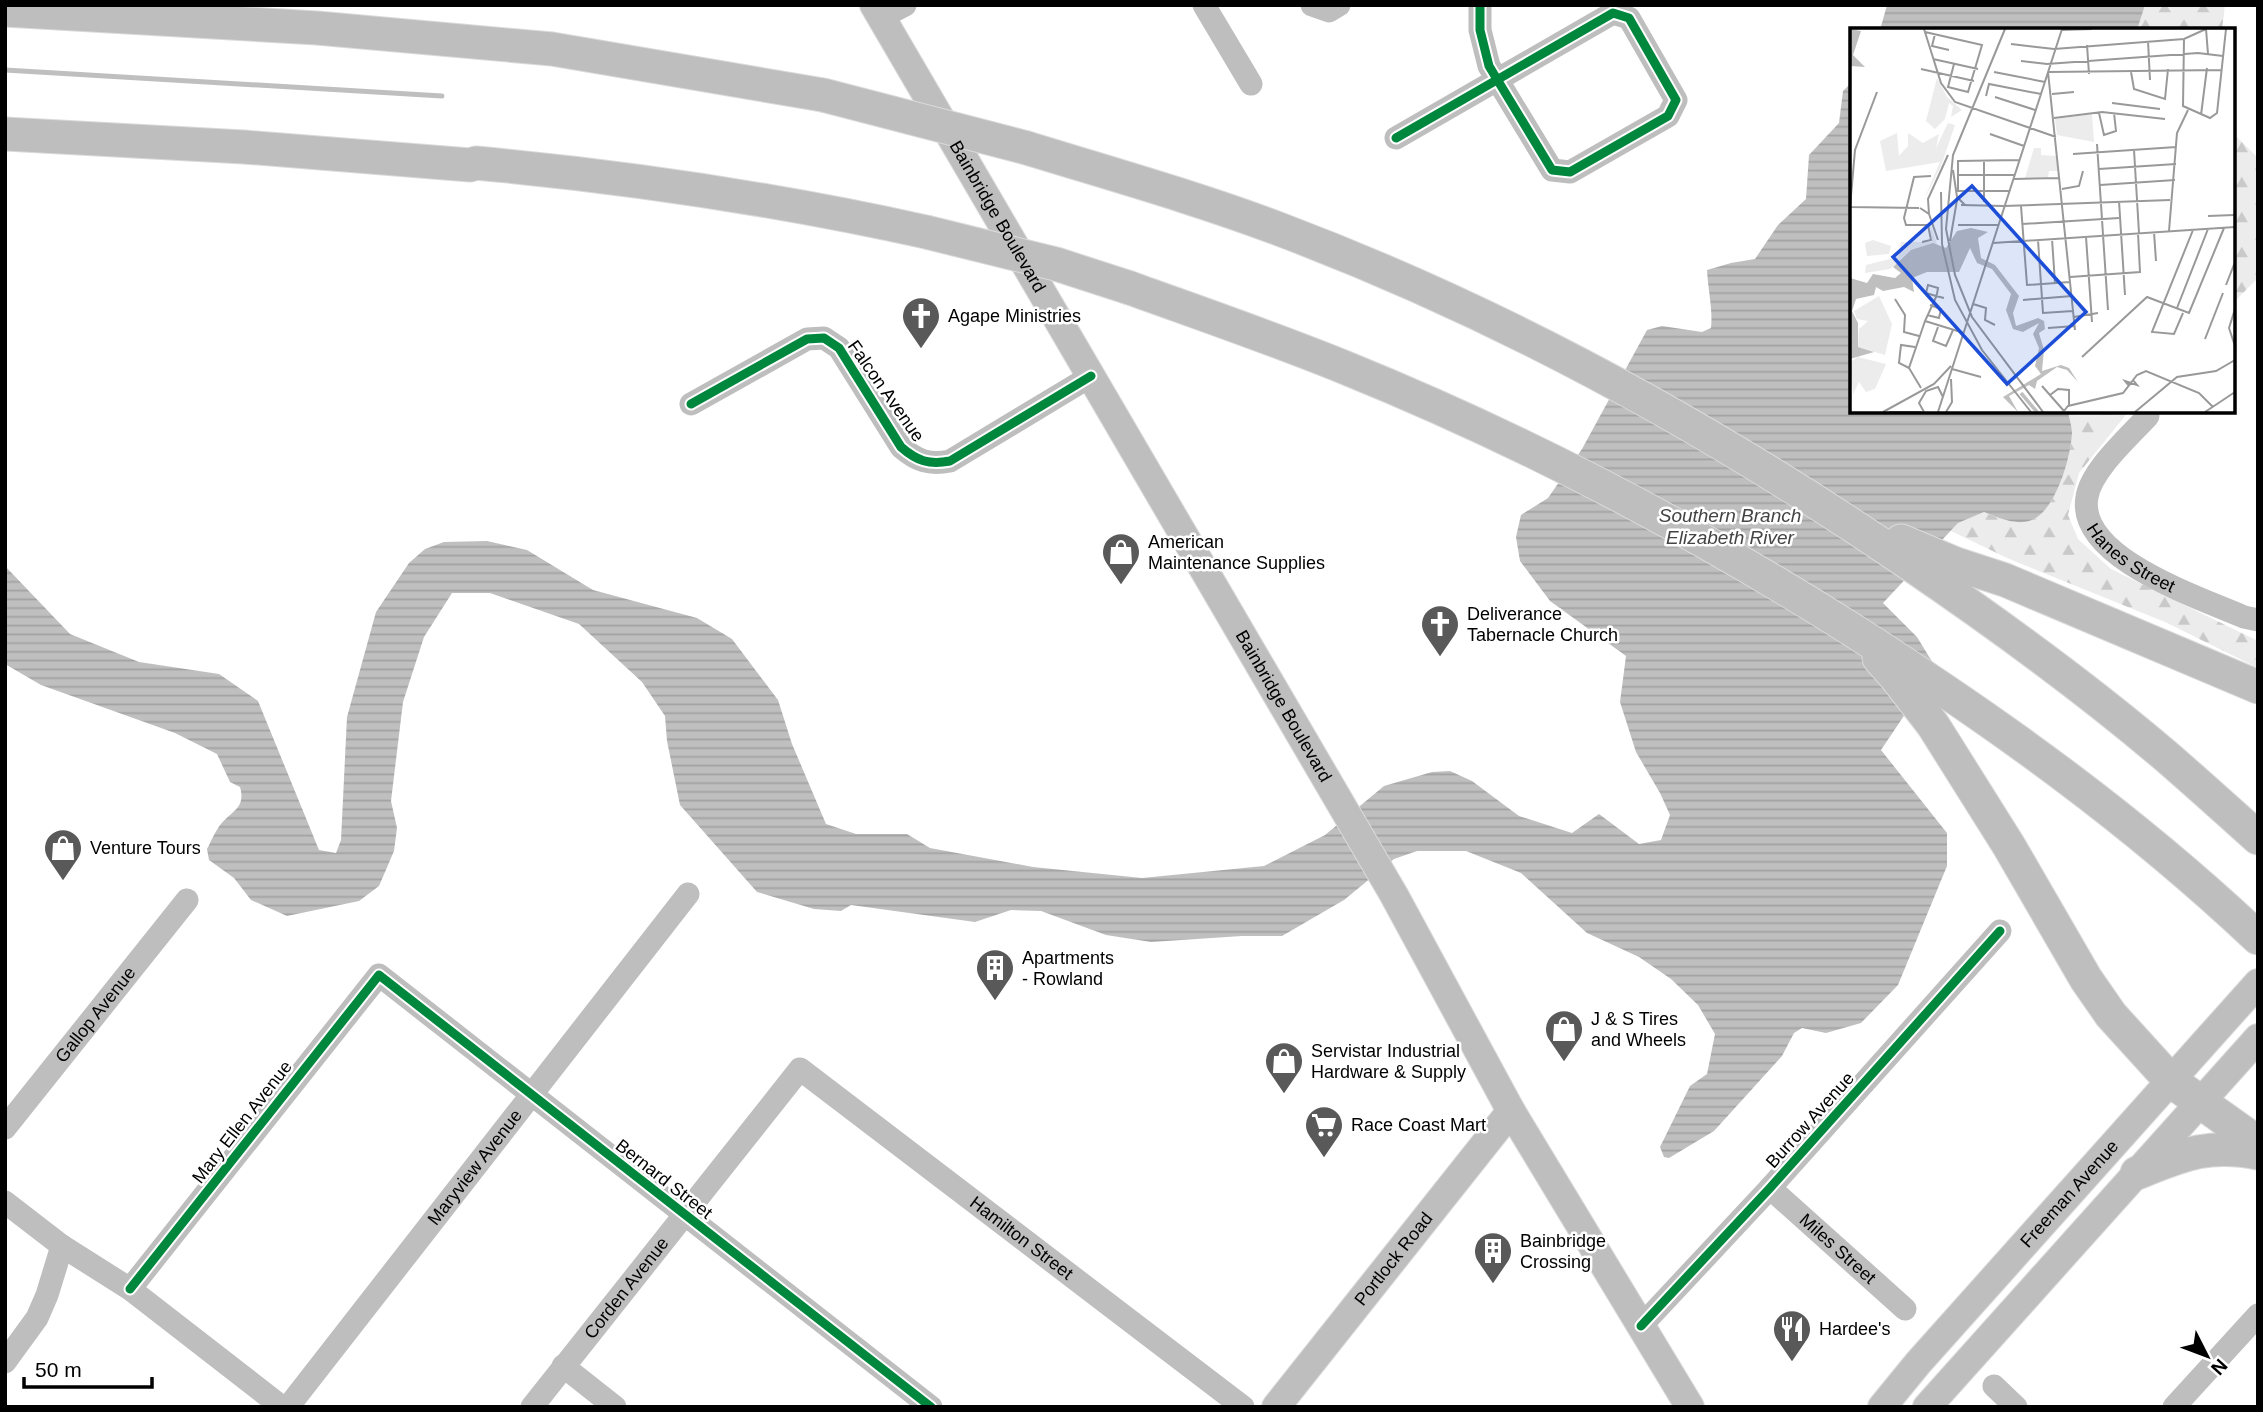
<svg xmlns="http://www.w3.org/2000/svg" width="2263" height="1412" viewBox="0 0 2263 1412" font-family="Helvetica,sans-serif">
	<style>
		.forest { fill: url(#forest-firs) }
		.water { fill: url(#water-rules) }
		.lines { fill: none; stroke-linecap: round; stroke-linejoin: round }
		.stream { stroke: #bfbfbf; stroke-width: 5 }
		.major-casing { stroke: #dbdbdb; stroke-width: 30 }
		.highway-casing { stroke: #dbdbdb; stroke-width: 35 }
		.minor { stroke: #bebebe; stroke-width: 23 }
		.major { stroke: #bebebe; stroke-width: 28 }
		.highway { stroke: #bebebe; stroke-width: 33 }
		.highway-bridge-casing { stroke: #dbdbdb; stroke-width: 35; stroke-linecap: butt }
		.highway-bridge { stroke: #bebebe; stroke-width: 33 }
		.cycleway-casing { stroke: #fff; stroke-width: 13 }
		.cycleway { stroke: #00873e; stroke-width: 9 }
		.labels { text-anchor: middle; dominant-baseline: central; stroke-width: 5; stroke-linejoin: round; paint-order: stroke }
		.street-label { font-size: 18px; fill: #000; stroke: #fff }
		.poi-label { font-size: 18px; fill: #000; stroke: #fff; text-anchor: start }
		.water-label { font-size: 19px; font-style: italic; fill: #444; stroke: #fff }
		.inset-river { fill: none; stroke: #bfbfbf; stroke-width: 3.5 }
		.inset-road { fill: none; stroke: #999; stroke-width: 2 }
		.view { fill: #1d4ed8; fill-opacity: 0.15; stroke: #1d4ed8; stroke-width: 3.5 }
		.inset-edge { fill: none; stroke: #000; stroke-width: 3.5 }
	</style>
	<defs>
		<pattern id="forest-firs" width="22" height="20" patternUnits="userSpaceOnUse" patternTransform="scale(1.75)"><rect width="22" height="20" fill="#ececec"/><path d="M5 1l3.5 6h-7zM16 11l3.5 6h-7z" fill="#c9c9c9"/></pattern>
		<pattern id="water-rules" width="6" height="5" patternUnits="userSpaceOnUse" patternTransform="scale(1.75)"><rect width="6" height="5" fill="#bfbfbf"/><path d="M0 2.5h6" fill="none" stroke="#a2a2a2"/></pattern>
	</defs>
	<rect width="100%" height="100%" fill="#fff"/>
	<g class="forest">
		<polygon points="2145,5 2225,5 2222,30 2137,30"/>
		<polygon points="2233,116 2237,137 2258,158 2258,278 2233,303"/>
		<path d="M2068 411H2129L2079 473 2068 515 2078 539 2111 569 2258 641V668L2165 622 2007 558 1951 531 1958 523 1984 512C1999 518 2016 526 2032 520 2056 510 2071 457 2072 433 2072 426 2069 418 2068 411Z"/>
	</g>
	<g class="water">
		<polygon points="1887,5 2145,5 2137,30 1880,30"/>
		<path d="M1852 82V411H2068C2069 418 2072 426 2072 433 2071 457 2056 510 2032 520 2016 526 1999 518 1984 512L1958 523 1883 603 1917 637 1936 668 1881 750 1947 833V866L1898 985 1861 1023 1826 1033 1802 1028 1794 1033 1782 1056 1714 1131 1669 1158 1664 1157 1660 1147 1690 1086 1707 1074 1715 1034 1698 1005 1671 979 1639 957 1587 933 1521 873 1466 851H1417L1394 859 1344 900 1282 936H1242L1151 942 1106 935 1041 911 1011 910 975 922 851 905 841 911 814 909 757 892 680 805 667 741 665 716 642 682 579 624 490 593H452L424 637 403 702 391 801 397 828 394 851 379 886 359 901 287 916 251 900 234 878 209 860 207 849C211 842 215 831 221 824 232 811 246 808 240 787L230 782 217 754 175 733 41 685 5 664V566L70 634 139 662 219 674 258 701 319 850 336 853 341 840 347 717 376 612 409 563 425 549 444 542 487 541 527 550 593 590 697 618 732 639 778 700 792 744 826 824 856 834H907L930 848 1033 867 1142 878 1264 866 1325 835 1384 786 1432 772 1450 771 1472 781 1519 816 1572 833 1599 814 1639 844 1661 840 1670 815 1660 793 1636 752 1620 702 1626 656 1550 601 1520 561 1516 537 1521 515 1548 498 1582 449 1647 330 1662 326 1702 332 1711 328C1713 309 1708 290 1707 270L1731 263 1755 259 1778 225 1806 199 1809 155 1839 123 1843 91Z"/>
	</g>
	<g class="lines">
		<polyline class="stream" points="5,70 442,96"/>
		<defs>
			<g id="major">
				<path id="s6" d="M874 5 1394 895 1511 1111 1690 1407"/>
				<path id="s7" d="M1276 1407 1511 1111"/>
				<path id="s8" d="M1882 1407 1918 1363 2258 983"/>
				<polyline points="1927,1407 2258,1038"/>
			</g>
			<g id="highway">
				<polyline points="5,10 317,28 552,49 823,95"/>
				<path d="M5 134 244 147 470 165 476 163C628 177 777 199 926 232"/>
				<path d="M1027 148C1111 174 1197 198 1279 229 1502 313 1714 430 1910 564 1998 624 2086 688 2167 757 2198 784 2228 811 2258 838"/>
				<path d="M1130 288C1202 314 1275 339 1346 368 1523 440 1693 529 1854 631 1998 723 2133 820 2258 938"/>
				<polyline points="1901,541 1956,564 2005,580 2258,687"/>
				<polyline points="1879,658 1895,676 1933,725 2009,846 2086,979 2111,1015 2171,1081 2258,1143"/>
				<path d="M2137 1173C2182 1155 2208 1143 2258 1153"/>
			</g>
		</defs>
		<use href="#major" class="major-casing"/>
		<use href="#highway" class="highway-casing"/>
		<g class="minor">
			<polyline points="1204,5 1251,84"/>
			<polyline points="1312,5 1329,11 1339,5"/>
			<polyline points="882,17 905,5"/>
			<polyline points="1396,138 1613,13 1629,18 1676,100 1668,116 1570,172 1552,170 1489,66 1480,30 1480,5"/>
			<path d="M691 404 807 339 824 338 839 348 901 447C917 461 929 465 950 461L1091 376"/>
			<path id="s1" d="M2148 416C2130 436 2091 470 2087 497 2076 558 2201 598 2244 617L2258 620"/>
			<path id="s2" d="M5 1128 187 900"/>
			<path id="s3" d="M1770 1188 1905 1309"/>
			<polyline points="5,1202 62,1246 130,1289 282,1407"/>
			<polyline points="130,1289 379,975 931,1407"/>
			<polyline points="1641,1326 1770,1188 2000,931"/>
			<polyline points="5,1362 37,1318 47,1295 62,1246"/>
			<polyline points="563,1366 615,1407"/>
			<polyline points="1994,1386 2016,1407"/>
			<path id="s4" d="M288 1407 688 894"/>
			<path id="s5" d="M532 1407 800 1069 1243 1407"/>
			<polyline points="2174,1407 2258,1315"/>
		</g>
		<use href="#major" class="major"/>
		<use href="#highway" class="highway"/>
		<defs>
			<g id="highway-bridge">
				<polyline points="823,95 1027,148"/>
				<polyline points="926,232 1056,264 1130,288"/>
			</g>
		</defs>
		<use href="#highway-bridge" class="highway-bridge-casing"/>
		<use href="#highway-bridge" class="highway-bridge"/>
		<defs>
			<g id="cycleway">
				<polyline points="1396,138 1613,13 1629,18 1676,100 1668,116 1570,172 1552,170 1489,66 1480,30 1480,5"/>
				<path d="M691 404 807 339 824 338 839 348 901 447C917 461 929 465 950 461L1091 376"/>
				<polyline points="130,1289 379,975 931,1407"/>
				<polyline points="1641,1326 1770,1188 2000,931"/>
			</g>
		</defs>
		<use href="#cycleway" class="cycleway-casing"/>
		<use href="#cycleway" class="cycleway"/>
	</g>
	<defs>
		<symbol id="church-pin" viewBox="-11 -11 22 30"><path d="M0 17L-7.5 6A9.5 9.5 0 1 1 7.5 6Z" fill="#595959" stroke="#fff"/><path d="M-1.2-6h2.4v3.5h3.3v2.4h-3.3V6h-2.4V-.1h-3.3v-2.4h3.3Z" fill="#fff"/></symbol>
		<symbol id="shop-pin" viewBox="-11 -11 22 30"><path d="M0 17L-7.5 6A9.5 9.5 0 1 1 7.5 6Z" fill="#595959" stroke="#fff"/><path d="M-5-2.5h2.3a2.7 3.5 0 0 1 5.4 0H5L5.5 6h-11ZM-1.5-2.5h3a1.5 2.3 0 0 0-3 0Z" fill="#fff"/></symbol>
		<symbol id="building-pin" viewBox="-11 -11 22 30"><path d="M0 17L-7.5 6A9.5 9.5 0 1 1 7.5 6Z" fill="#595959" stroke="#fff"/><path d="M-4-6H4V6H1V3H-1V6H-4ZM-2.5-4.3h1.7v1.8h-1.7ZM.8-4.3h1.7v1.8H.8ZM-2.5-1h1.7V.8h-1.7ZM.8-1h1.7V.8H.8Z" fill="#fff"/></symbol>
		<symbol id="supermarket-pin" viewBox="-11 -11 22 30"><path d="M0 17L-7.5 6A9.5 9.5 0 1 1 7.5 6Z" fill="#595959" stroke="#fff"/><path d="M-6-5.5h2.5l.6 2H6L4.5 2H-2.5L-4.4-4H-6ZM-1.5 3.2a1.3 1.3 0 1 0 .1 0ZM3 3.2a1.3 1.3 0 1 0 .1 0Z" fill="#fff"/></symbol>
		<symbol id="restaurant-pin" viewBox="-11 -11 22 30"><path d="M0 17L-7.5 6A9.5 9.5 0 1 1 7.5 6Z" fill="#595959" stroke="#fff"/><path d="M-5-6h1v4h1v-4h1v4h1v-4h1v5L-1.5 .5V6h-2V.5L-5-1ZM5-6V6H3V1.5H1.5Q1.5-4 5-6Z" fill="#fff"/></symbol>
	</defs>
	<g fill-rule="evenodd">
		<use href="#church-pin" x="899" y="294" width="44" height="60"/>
		<use href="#shop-pin" x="1099" y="530" width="44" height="60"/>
		<use href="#church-pin" x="1418" y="602" width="44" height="60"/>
		<use href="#shop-pin" x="41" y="826" width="44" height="60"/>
		<use href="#building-pin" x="973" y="946" width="44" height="60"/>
		<use href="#shop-pin" x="1542" y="1007" width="44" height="60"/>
		<use href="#shop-pin" x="1262" y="1039" width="44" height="60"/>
		<use href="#supermarket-pin" x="1302" y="1103" width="44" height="60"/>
		<use href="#building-pin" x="1471" y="1229" width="44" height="60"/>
		<use href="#restaurant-pin" x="1770" y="1307" width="44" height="60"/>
	</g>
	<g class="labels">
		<g class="street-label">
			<text stroke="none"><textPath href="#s6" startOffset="245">Bainbridge Boulevard</textPath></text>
			<text transform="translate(886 391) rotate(55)">Falcon Avenue</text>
			<text stroke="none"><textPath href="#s1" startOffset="184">Hanes Street</textPath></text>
			<text stroke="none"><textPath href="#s6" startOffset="812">Bainbridge Boulevard</textPath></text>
			<text stroke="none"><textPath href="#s2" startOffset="145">Gallop Avenue</textPath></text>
			<text transform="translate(1810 1120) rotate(-48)">Burrow Avenue</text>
			<text transform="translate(242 1122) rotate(-52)">Mary Ellen Avenue</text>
			<text stroke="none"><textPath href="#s4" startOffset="304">Maryview Avenue</textPath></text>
			<text transform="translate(664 1179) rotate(38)">Bernard Street</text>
			<text stroke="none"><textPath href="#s8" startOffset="284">Freeman Avenue</textPath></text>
			<text stroke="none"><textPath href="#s5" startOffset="710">Hamilton Street</textPath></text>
			<text stroke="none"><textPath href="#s3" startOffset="91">Miles Street</textPath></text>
			<text stroke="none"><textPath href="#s7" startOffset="189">Portlock Road</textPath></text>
			<text stroke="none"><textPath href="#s5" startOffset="152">Corden Avenue</textPath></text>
		</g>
		<g class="poi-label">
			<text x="948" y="316">Agape Ministries</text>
			<text x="1148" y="542">American<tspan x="1148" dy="21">Maintenance Supplies</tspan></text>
			<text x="1467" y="614">Deliverance<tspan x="1467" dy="21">Tabernacle Church</tspan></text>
			<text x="90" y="848">Venture Tours</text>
			<text x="1022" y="958">Apartments<tspan x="1022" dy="21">- Rowland</tspan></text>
			<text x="1591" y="1019">J &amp; S Tires<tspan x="1591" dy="21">and Wheels</tspan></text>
			<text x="1311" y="1051">Servistar Industrial<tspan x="1311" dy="21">Hardware &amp; Supply</tspan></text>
			<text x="1351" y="1125">Race Coast Mart</text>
			<text x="1520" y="1241">Bainbridge<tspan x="1520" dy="21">Crossing</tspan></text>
			<text x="1819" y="1329">Hardee's</text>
		</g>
		<g class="water-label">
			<text x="1730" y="515">Southern Branch<tspan x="1730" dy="22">Elizabeth River</tspan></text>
		</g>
	</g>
	<g transform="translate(1850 28)">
		<rect width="385" height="385" fill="#fff"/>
		<path d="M242 86 244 114 207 107 205 91ZM184 120H191V127L206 128 208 143H199L198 149 175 150Z" fill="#ececec"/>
		<path d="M87 50 97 69 112 82 101 89 103 78 99 75 95 91 85 101 76 93ZM98 95 105 97 91 138 73 174 90 134 36 143 30 113 47 105 49 128 58 118V105L73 115 89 106 86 120ZM80 195 88 219 80 216 58 225 40 241 15 245 16 237 48 229 51 214H82ZM23 212 41 218 39 226 17 228 15 215ZM29 268 42 296 35 327 8 319 9 301 18 293 7 291 4 283ZM8 329 36 336 25 361 16 364 9 354 3 366 0 334Z" fill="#ececec"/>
		<path d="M0 1 11 3 3 27 15 39 0 38ZM121 200 138 204 128 210 131 230 145 237 169 268 163 285 166 298 188 290 194 293 195 301 189 305 194 322 192 343 211 337 219 340 228 354 217 342 207 339 187 353 185 361 179 357 159 368 168 384 153 369 191 346 185 338 189 320 183 306 189 295 173 304 163 301 156 282 161 266 142 241 127 235 120 220 109 244H77L62 250 64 264 54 259 33 263 26 259 24 267 6 271 2 283 8 295V319L24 324 0 331V250L17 255 23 246 45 250 51 245 43 239 61 222 83 215 96 220 107 203Z" fill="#bfbfbf"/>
		<path class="inset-river" d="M171 365 187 384"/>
		<path class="inset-road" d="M74 1 91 55 105 74 206 109M155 1 103 127 96 201 105 247 122 289 193 384M356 1 358 26M212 2 242 1M75 4 132 17 118 64 98 59 104 36M85 6 82 18 99 22M334 11 333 78 360 90 367 85 376 1M298 13 300 52M161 16 204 21 334 11 356 1M237 17 239 46M83 31 128 41M171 33 197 36 348 25 373 28M71 41 124 53M144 44 195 54M198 44 225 302M199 44 371 42M281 44 284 61 315 71 318 41M202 66 224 64M136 68 139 56 191 66M145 69 185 82M262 75 310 81M249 85 254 107 266 103 264 85M351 87 357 40M204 90 252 84 315 91M140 106 174 118M247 116 258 282M284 122 289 205M223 126 326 119M134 132V174M249 141 326 136M103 142 107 169 115 177M108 147H164M164 151 210 150M250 157 325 152M212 161 229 158 233 143M159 163H108V133L169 132M91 164 92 216 105 272 132 322 181 384M269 173 275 267M111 177 154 178M154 178 320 172M171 178 177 257 220 254M0 179 5 122 27 64M0 179 69 180M70 180 79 186 88 212M79 186 78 171 98 127M358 188 384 187M172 196 269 190M108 197H149M319 203 327 105 338 82M304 204 306 233M236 209 242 294M202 211 205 255M188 212 193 285 223 283M100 213 107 172M72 214 81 212 78 197H56L54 190 64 149 81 148M143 215 385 199M220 249 290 244 288 205M376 257 385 234M45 271 55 287 54 304 69 308M173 272 222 268M123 276 136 280 135 292 145 297M327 280 358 201M385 281 379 300 385 318M333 285 324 306 302 304 343 202M77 287 89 290 91 281 80 277M224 289 248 285M75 293 114 305M88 299 83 313 96 318 103 302M198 300 225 298M355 311 373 265M232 329 297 269 339 285 374 200M59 340 49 335 51 317 65 319M102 341 131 349M192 358 214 383M279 358 275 353 287 357 283 352M71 360 59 340 75 293 86 269V268L87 266 88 260 78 257 76 265 86 268 94 270M200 367 208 361 219 362V378M214 383 218 378 273 365 287 347 296 343 349 365 363 379M33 384 84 356 101 338M39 384H71M74 384 69 375 76 363 88 359 93 369M88 384 212 1M96 384 102 374 101 351M285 384 327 349 366 343 385 332M355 384 385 364"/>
		<path class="view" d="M122 158 236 284 157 356 43 229Z"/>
		<rect width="385" height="385" class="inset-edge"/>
	</g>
	<rect width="2263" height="1412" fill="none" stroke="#000000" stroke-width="14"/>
	<g transform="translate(2207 1356) rotate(132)" stroke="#ffffff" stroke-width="5" paint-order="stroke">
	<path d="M0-5L12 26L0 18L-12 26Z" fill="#000000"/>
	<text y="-10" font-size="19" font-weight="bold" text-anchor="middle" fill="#000000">N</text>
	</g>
	<path d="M24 1377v10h128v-10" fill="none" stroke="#000000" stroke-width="3.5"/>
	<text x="35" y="1377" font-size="21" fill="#000000" stroke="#ffffff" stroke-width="5" paint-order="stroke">50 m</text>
</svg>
